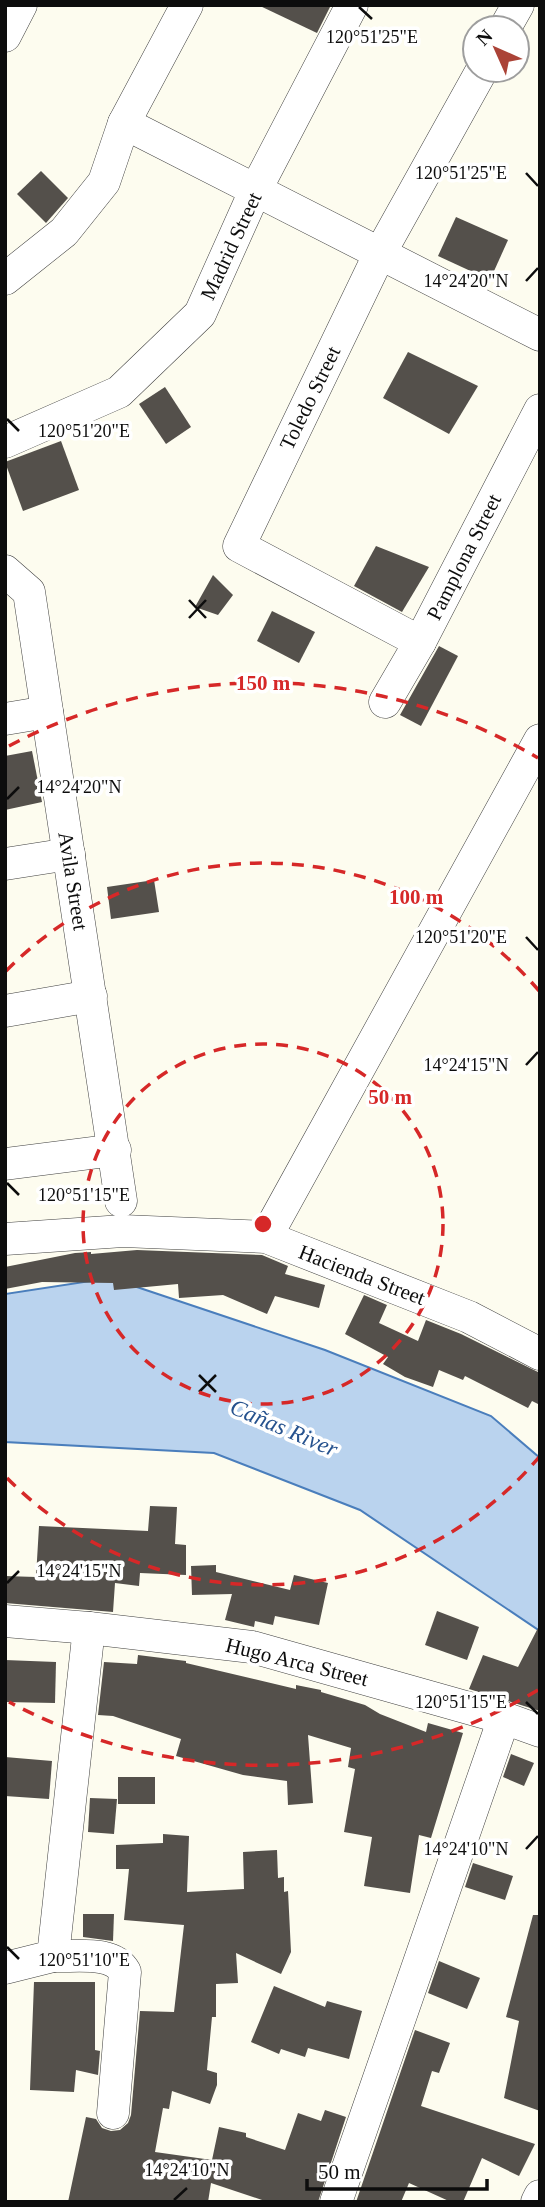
<svg xmlns="http://www.w3.org/2000/svg" width="545" height="2207" viewBox="0 0 545 2207" font-family="'Times New Roman',serif">
	<style>
		.water { fill: #bad3ee; stroke: #4a7ebc; stroke-width: 2 }
		.building { fill: #54504b }
		.lines { fill: none; stroke-linecap: round; stroke-linejoin: round }
		.minor-casing { stroke: #404040; stroke-width: 33 }
		.minor { stroke: #fff; stroke-width: 32 }
		.ticks { fill: none; stroke: #0d0d0d; stroke-width: 2.5 }
		.ring { fill: none; stroke: #d62828; stroke-width: 3.5; stroke-dasharray: 12 9 }
		.labels { text-anchor: middle; dominant-baseline: central; stroke-width: 7; stroke-linejoin: round; paint-order: stroke }
		.street-label { font-size: 21px; fill: #0d0d0d; stroke: #fff }
		.water-label { font-size: 23px; font-style: italic; fill: #26528e; stroke: #fff }
		.ticks-label { font-size: 18px; text-anchor: middle; fill: #0d0d0d; stroke: #fff; stroke-width: 7; stroke-linejoin: round; paint-order: stroke }
		.centre { fill: #d62828; stroke: #fff; stroke-width: 3.5 }
		.ring-label { font-size: 21px; text-anchor: middle; font-weight: bold; fill: #d62828; stroke: #fff; stroke-width: 7; stroke-linejoin: round; paint-order: stroke }
	</style>
	<rect width="100%" height="100%" fill="#fdfcef"/>
	<polygon class="water" points="110,1278 325,1350 491,1416 540,1458 540,1631 360,1510 214,1453 5,1442 5,1294"/>
	<g class="building">
		<polygon points="258,5 331,5 317,33"/>
		<polygon points="41,171 68,198 46,223 17,194"/>
		<polygon points="456,217 508,240 490,280 438,256"/>
		<polygon points="408,352 478,386 449,434 383,398"/>
		<polygon points="165,387 191,427 166,444 139,404"/>
		<polygon points="61,441 79,490 23,511 5,462"/>
		<polygon points="376,546 429,567 402,612 354,586"/>
		<polygon points="213,575 233,595 218,615 195,607"/>
		<polygon points="272,611 315,632 299,663 257,641"/>
		<polygon points="439,646 458,656 421,726 400,715"/>
		<polygon points="32,751 42,802 5,810 5,756"/>
		<polygon points="154,880 159,912 111,919 107,887"/>
		<polygon points="137,1250 262,1255 288,1266 285,1274 325,1285 319,1308 275,1296 267,1314 223,1295 179,1298 178,1284 114,1290 113,1283 42,1282 5,1289 5,1267 75,1253 91,1252 91,1254"/>
		<polygon points="364,1295 387,1305 379,1323 418,1341 426,1320 461,1334 540,1373 540,1405 532,1401 528,1408 465,1376 463,1380 439,1370 433,1387 405,1377 383,1364 388,1357 345,1334"/>
		<polygon points="150,1506 177,1507 175,1544 186,1545 186,1575 140,1573 139,1586 115,1583 113,1612 5,1603 5,1576 36,1577 39,1526 148,1531"/>
		<polygon points="216,1565 216,1572 290,1590 294,1575 328,1583 319,1625 275,1616 273,1625 255,1621 254,1627 225,1620 232,1594 192,1595 191,1566"/>
		<polygon points="437,1611 479,1627 467,1660 425,1645"/>
		<polygon points="540,1624 540,1711 469,1689 483,1655 518,1667"/>
		<polygon points="138,1655 186,1661 186,1663 296,1689 296,1685 321,1690 321,1692 365,1705 380,1714 426,1732 428,1723 463,1733 431,1838 419,1835 410,1893 364,1886 372,1837 344,1832 355,1769 348,1767 351,1748 308,1735 313,1803 288,1805 287,1781 243,1775 176,1756 181,1739 113,1716 98,1715 104,1662 137,1664"/>
		<polygon points="5,1660 56,1662 55,1703 5,1702"/>
		<polygon points="511,1754 534,1763 524,1786 503,1777"/>
		<polygon points="5,1757 52,1761 49,1799 5,1796"/>
		<rect x="118" y="1777" width="37" height="27"/>
		<polygon points="90,1798 117,1799 114,1834 88,1832"/>
		<polygon points="163,1834 189,1836 187,1892 244,1889 243,1852 277,1850 278,1878 284,1877 284,1892 288,1891 291,1952 281,1974 236,1953 238,1983 216,1984 216,2017 212,2017 207,2070 217,2073 217,2085 210,2104 172,2091 169,2109 163,2108 155,2152 212,2160 219,2127 246,2133 246,2137 285,2150 298,2113 321,2121 325,2110 346,2117 318,2202 268,2202 211,2183 208,2202 68,2202 86,2117 96,2119 102,2128 111,2131 120,2130 128,2123 131,2115 140,2011 174,2012 184,1925 124,1920 129,1869 116,1869 116,1845 163,1843"/>
		<polygon points="473,1863 513,1876 505,1900 465,1887"/>
		<polygon points="83,1914 114,1914 113,1941 83,1937"/>
		<polygon points="533,1915 540,1915 540,2111 504,2098 519,2021 506,2017"/>
		<polygon points="439,1961 480,1978 467,2009 428,1993"/>
		<polygon points="34,1982 95,1982 95,2050 100,2051 98,2075 76,2070 74,2092 30,2090"/>
		<polygon points="274,1986 325,2007 327,2001 362,2011 349,2059 308,2048 305,2057 281,2049 279,2054 251,2042"/>
		<polygon points="415,2030 450,2043 439,2073 432,2071 421,2106 535,2144 519,2176 482,2158 463,2202 451,2202 409,2183 401,2202 356,2202"/>
	</g>
	<g class="lines">
		<defs>
			<g id="minor">
				<polyline points="505,28 518,5"/>
				<polyline points="5,36 21,5"/>
				<polyline points="124,123 540,335"/>
				<polyline points="5,279 64,232 104,182 124,123 187,5"/>
				<polyline points="5,442 119,392 200,314 255,191 352,5"/>
				<polyline points="5,571 29,592 121,1201"/>
				<polyline points="420,642 239,546 379,255 482,70"/>
				<polyline points="385,702 420,642 540,410"/>
				<polyline points="5,719 47,712"/>
				<polyline points="5,864 69,854"/>
				<polyline points="5,1011 91,996"/>
				<polyline points="5,1164 115,1150"/>
				<polyline points="266,1237 540,740"/>
				<polyline points="5,1239 123,1231 266,1237 469,1317 540,1354"/>
				<polyline points="5,1621 89,1628 252,1647 504,1718 540,1731"/>
				<path d="M53 1956C76 1957 113 1950 125 1972L113 2113"/>
				<polyline points="5,1968 53,1956 89,1628"/>
				<polyline points="336,2202 504,1718"/>
				<polyline points="537,2202 540,2196"/>
			</g>
		</defs>
		<use href="#minor" class="minor-casing"/>
		<use href="#minor" class="minor"/>
	</g>
	<path class="ticks" d="M359 7 372 19M526 173 538 186M526 281 538 268M7 419 19 431M189 600 206 618M189 618 206 600M7 799 19 787M526 937 538 950M526 1065 538 1052M7 1183 19 1195M199 1375 216 1392M199 1392 216 1375M7 1583 19 1571M526 1702 538 1714M526 1849 538 1836M7 1947 19 1959M174 2200 187 2188"/>
	<g class="ring">
		<circle cx="263" cy="1224" r="180"/>
		<path d="M540 1456A361 361 0 0 1 6 1477M6 971A361 361 0 0 1 540 992"/>
		<path d="M538 1690A541 541 0 0 1 9 1702M9 746A541 541 0 0 1 538 758"/>
	</g>
	<g class="labels">
		<g class="street-label">
			<text transform="translate(231 246) rotate(-65)">Madrid Street</text>
			<text transform="translate(310 398) rotate(-64)">Toledo Street</text>
			<text transform="translate(464 557) rotate(-63)">Pamplona Street</text>
			<text transform="translate(73 881) rotate(81)">Avila Street</text>
			<text transform="translate(362 1275) rotate(21)">Hacienda Street</text>
			<text transform="translate(297 1662) rotate(14)">Hugo Arca Street</text>
		</g>
		<g class="water-label">
			<text transform="translate(284 1428) rotate(23)">Cañas River</text>
		</g>
	</g>
	<g class="ticks-label">
		<text x="372" y="43">120°51'25"E</text>
		<text x="461" y="179">120°51'25"E</text>
		<text x="466" y="287">14°24'20"N</text>
		<text x="84" y="437">120°51'20"E</text>
		<text x="79" y="793">14°24'20"N</text>
		<text x="461" y="943">120°51'20"E</text>
		<text x="466" y="1071">14°24'15"N</text>
		<text x="84" y="1201">120°51'15"E</text>
		<text x="79" y="1577">14°24'15"N</text>
		<text x="461" y="1708">120°51'15"E</text>
		<text x="466" y="1855">14°24'10"N</text>
		<text x="84" y="1966">120°51'10"E</text>
		<text x="187" y="2176">14°24'10"N</text>
	</g>
	<circle cx="263" cy="1224" r="10" class="centre"/>
	<g class="ring-label">
		<text x="263" y="690">150 m</text>
		<text x="416" y="904">100 m</text>
		<text x="390" y="1104">50 m</text>
	</g>
	<rect width="545" height="2207" fill="none" stroke="#0d0d0d" stroke-width="14"/>
	<g transform="translate(496 49) rotate(315)"><circle r="33" fill="#ffffff" stroke="#9e9e9e" stroke-width="2"/>
	<path d="M0-5L12 26L0 18L-12 26Z" fill="#ab4337"/>
	<text y="-10" font-size="19" font-weight="bold" text-anchor="middle" fill="#0d0d0d">N</text>
	</g>
	<path d="M307 2179v10h180v-10" fill="none" stroke="#0d0d0d" stroke-width="3.5"/>
	<text x="318" y="2179" font-size="21" fill="#0d0d0d" stroke="#ffffff" stroke-width="5" paint-order="stroke">50 m</text>
</svg>
